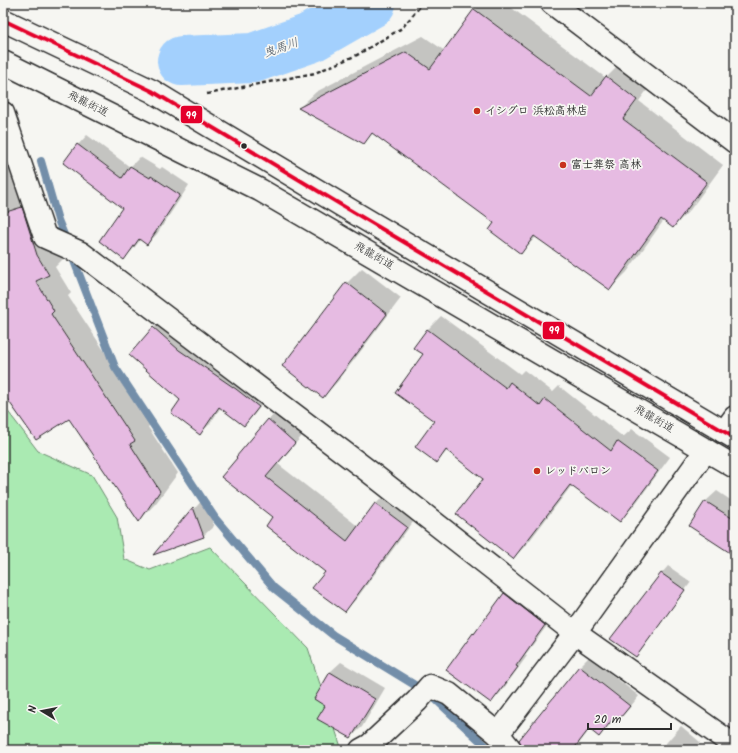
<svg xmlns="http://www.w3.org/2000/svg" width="738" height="753" viewBox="0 0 738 753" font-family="Kalam,'Klee One',sans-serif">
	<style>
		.built { fill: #f1e4ed }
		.green { fill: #aaeab2; stroke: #6a8a6e }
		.shadow { fill: #0003 }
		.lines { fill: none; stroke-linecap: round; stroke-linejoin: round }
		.stream { stroke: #738ea9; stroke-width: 8 }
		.river { stroke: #a3d0fd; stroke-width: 50 }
		.building { fill: #e6bbe2; stroke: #2b2b2b }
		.street-casing { stroke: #2b2b2b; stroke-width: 25 }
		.highway-casing { stroke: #2b2b2b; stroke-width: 25 }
		.path { stroke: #2b2b2b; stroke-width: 2.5; stroke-dasharray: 4 3; stroke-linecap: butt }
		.street { stroke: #f6f6f2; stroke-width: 22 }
		.highway { stroke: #f6f6f2; stroke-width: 22 }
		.bus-1-casing { stroke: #f6f6f2; stroke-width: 7 }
		.bus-1 { stroke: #e4002b; stroke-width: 4 }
		.poi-dot { fill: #c8321e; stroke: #f6f6f2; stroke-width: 1.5 }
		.bus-dot { fill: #2b2b2b; stroke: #f6f6f2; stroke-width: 1.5 }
		.labels { text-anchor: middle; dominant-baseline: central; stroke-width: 3.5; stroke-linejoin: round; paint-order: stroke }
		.street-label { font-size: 11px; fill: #2b2b2b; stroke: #f6f6f2 }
		.poi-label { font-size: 11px; font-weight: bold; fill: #2b2b2b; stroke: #f6f6f2; text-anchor: start }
		.water-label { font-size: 12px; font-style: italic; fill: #495460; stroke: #f6f6f2 }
		.line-badge { stroke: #f6f6f2; stroke-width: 1.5 }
		.badge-label { font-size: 11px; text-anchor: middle; font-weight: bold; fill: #fff }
	</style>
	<rect width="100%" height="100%" fill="#f6f6f2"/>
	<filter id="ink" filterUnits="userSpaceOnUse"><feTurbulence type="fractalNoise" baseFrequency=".025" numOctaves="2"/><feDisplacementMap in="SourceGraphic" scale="8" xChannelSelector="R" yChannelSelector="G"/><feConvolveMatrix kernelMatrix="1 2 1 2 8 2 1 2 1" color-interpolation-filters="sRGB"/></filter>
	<g filter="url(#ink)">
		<polygon class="built" points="735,715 735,732 727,726"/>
		<polygon class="green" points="3,405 38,451 92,475 117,517 124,559 150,570 210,547 308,648 342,750 3,750"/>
		<g class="shadow">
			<polygon points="482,3 505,3 606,78 624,60 653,82 639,101 723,165 690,210 673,227 664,220 627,272 610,289 537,236 521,252 496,223 373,133 364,142 299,108 316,92 423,36 445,51 475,10"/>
			<polygon points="3,108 54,237 66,256 55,267 71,293 68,296 152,423 148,427 178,473 156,503 139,521 69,418 3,392"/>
			<polygon points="87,135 130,167 140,157 160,169 162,167 189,185 157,234 147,244 141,239 134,248 124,258 124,208 78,145"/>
			<polygon points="362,268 401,298 338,381 323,397 347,283"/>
			<polygon points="441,316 520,374 524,370 553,392 559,386 623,437 632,429 670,457 633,507 620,520 572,485 527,544 513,558 485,479 448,450 437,461 435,421 424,354 415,347 428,329"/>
			<polygon points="164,318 268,396 254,415 244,424 221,407 210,424 200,433 181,400 154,328"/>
			<polygon points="281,408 307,430 278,464 359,527 376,504 388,491 419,514 357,598 345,611 326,571 274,517 223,477 268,420"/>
			<polygon points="717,491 735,503 735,555 691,525 706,501"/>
			<polygon points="204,498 214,526 203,536 156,553"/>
			<polygon points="668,566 691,582 642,649 636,656 612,639 662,573"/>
			<polygon points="515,583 555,615 525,655 527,656 501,692 491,702 473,634 481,626 504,594"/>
			<polygon points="589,657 639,696 626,712 616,722 613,720 599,736 590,729 574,750 527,750 579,667"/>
			<polygon points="341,662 385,688 362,727 351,737 327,705 315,699 330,672"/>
			<polygon points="681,726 700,742 694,750 660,750"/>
		</g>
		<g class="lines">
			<g class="stream">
				<polyline points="41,161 58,220 67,242"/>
				<polyline points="71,253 115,367 215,518 274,588 333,635 431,695 490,750"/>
			</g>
			<polyline class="river" points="182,61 253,58 310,38 371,3"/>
		</g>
		<g class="building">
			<polygon points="474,9 591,96 606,76 637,100 623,119 707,182 673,228 661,219 610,290 534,236 521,254 489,230 494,223 372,133 364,144 298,108 406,52 430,69"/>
			<polygon points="77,144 122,178 130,166 150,178 151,176 180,195 147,245 139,239 124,260 99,241 122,208 63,163"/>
			<polygon points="22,207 37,255 49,275 36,281 54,311 51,314 135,441 130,444 160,491 139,522 69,419 36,440 3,393 3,213"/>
			<polygon points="346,282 387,314 323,398 282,366"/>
			<polygon points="153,327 179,350 236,389 259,407 244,426 219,407 200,435 171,413 180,400 129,355"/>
			<polygon points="427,329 506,388 510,382 540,406 545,399 611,451 617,441 658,471 620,522 570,485 513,559 456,514 483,479 446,450 437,463 415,447 434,421 395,393 423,354 413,348"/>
			<polygon points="268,419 295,443 266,477 347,541 375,503 407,527 345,612 312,588 325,572 266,526 272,517 221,477 237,458 236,457"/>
			<polygon points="705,501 735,520 735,556 689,526"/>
			<polygon points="193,507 204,537 153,555"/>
			<polygon points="661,573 685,590 636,657 610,639"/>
			<polygon points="504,593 545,625 516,666 518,667 491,703 446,670 473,633 474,634"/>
			<polygon points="579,666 630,706 616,723 612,720 599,737 589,729 573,750 523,750 519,740"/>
			<polygon points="330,672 375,699 351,738 317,719 325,706 314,699"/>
		</g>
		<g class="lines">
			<defs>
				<g id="street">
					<polyline points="552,3 735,142"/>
					<polyline points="3,113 45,237 81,253 367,470 575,633 735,746"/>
					<polyline points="724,432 735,417"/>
					<polyline points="498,734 575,633 706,450"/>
					<polyline points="361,750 370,745 417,701 430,686 449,694 498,734 511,750"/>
				</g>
				<g id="highway">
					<polyline points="3,20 152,91 170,102 343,206 735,438"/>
					<polyline points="3,62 260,190 735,467"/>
				</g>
			</defs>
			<use href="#street" class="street-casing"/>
			<use href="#highway" class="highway-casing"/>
			<polyline class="path" points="207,94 315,73 357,55 402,28 423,3"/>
			<use href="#street" class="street"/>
			<use href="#highway" class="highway"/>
			<defs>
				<polyline id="bus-1" points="3,20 152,91 170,102 343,206 735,438"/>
			</defs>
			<use href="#bus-1" class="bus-1-casing"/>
			<use href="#bus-1" class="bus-1"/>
		</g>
	</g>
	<g class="poi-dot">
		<circle cx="477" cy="111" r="4"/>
		<circle cx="563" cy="165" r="4"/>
		<circle cx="537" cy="471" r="4"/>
	</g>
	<circle class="bus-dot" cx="244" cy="146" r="3.5"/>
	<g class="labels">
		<g class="street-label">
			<text transform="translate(88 104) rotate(26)">飛龍街道</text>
			<text transform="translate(374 256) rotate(30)">飛龍街道</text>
			<text transform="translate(654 419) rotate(30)">飛龍街道</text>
		</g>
		<g class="poi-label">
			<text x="485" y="111">イシグロ 浜松高林店</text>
			<text x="571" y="165">富士葬祭 高林</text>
			<text x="545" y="471">レッドバロン</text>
		</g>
		<g class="water-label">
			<text transform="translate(281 48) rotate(-19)">曳馬川</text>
		</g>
	</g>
	<g class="line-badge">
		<rect x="180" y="105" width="23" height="19" rx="4" fill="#e4002b"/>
		<rect x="542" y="321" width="23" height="19" rx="4" fill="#e4002b"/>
	</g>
	<g class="badge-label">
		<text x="191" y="119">99</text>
		<text x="554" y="334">99</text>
	</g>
	<rect width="738" height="753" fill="none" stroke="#f6f6f2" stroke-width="16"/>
	<rect x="8" y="8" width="722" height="737" fill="none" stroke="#2b2b2b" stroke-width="1.5" filter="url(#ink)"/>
	<g transform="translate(42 711) rotate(280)" stroke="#f6f6f2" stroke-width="3" paint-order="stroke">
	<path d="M0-3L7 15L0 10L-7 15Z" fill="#2b2b2b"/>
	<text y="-6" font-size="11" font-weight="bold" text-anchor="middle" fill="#2b2b2b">N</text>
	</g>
	<path d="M588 723v6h83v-6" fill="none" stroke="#2b2b2b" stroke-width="2"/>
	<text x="594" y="723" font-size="12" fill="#2b2b2b" stroke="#f6f6f2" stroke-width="3" paint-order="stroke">20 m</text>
</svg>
